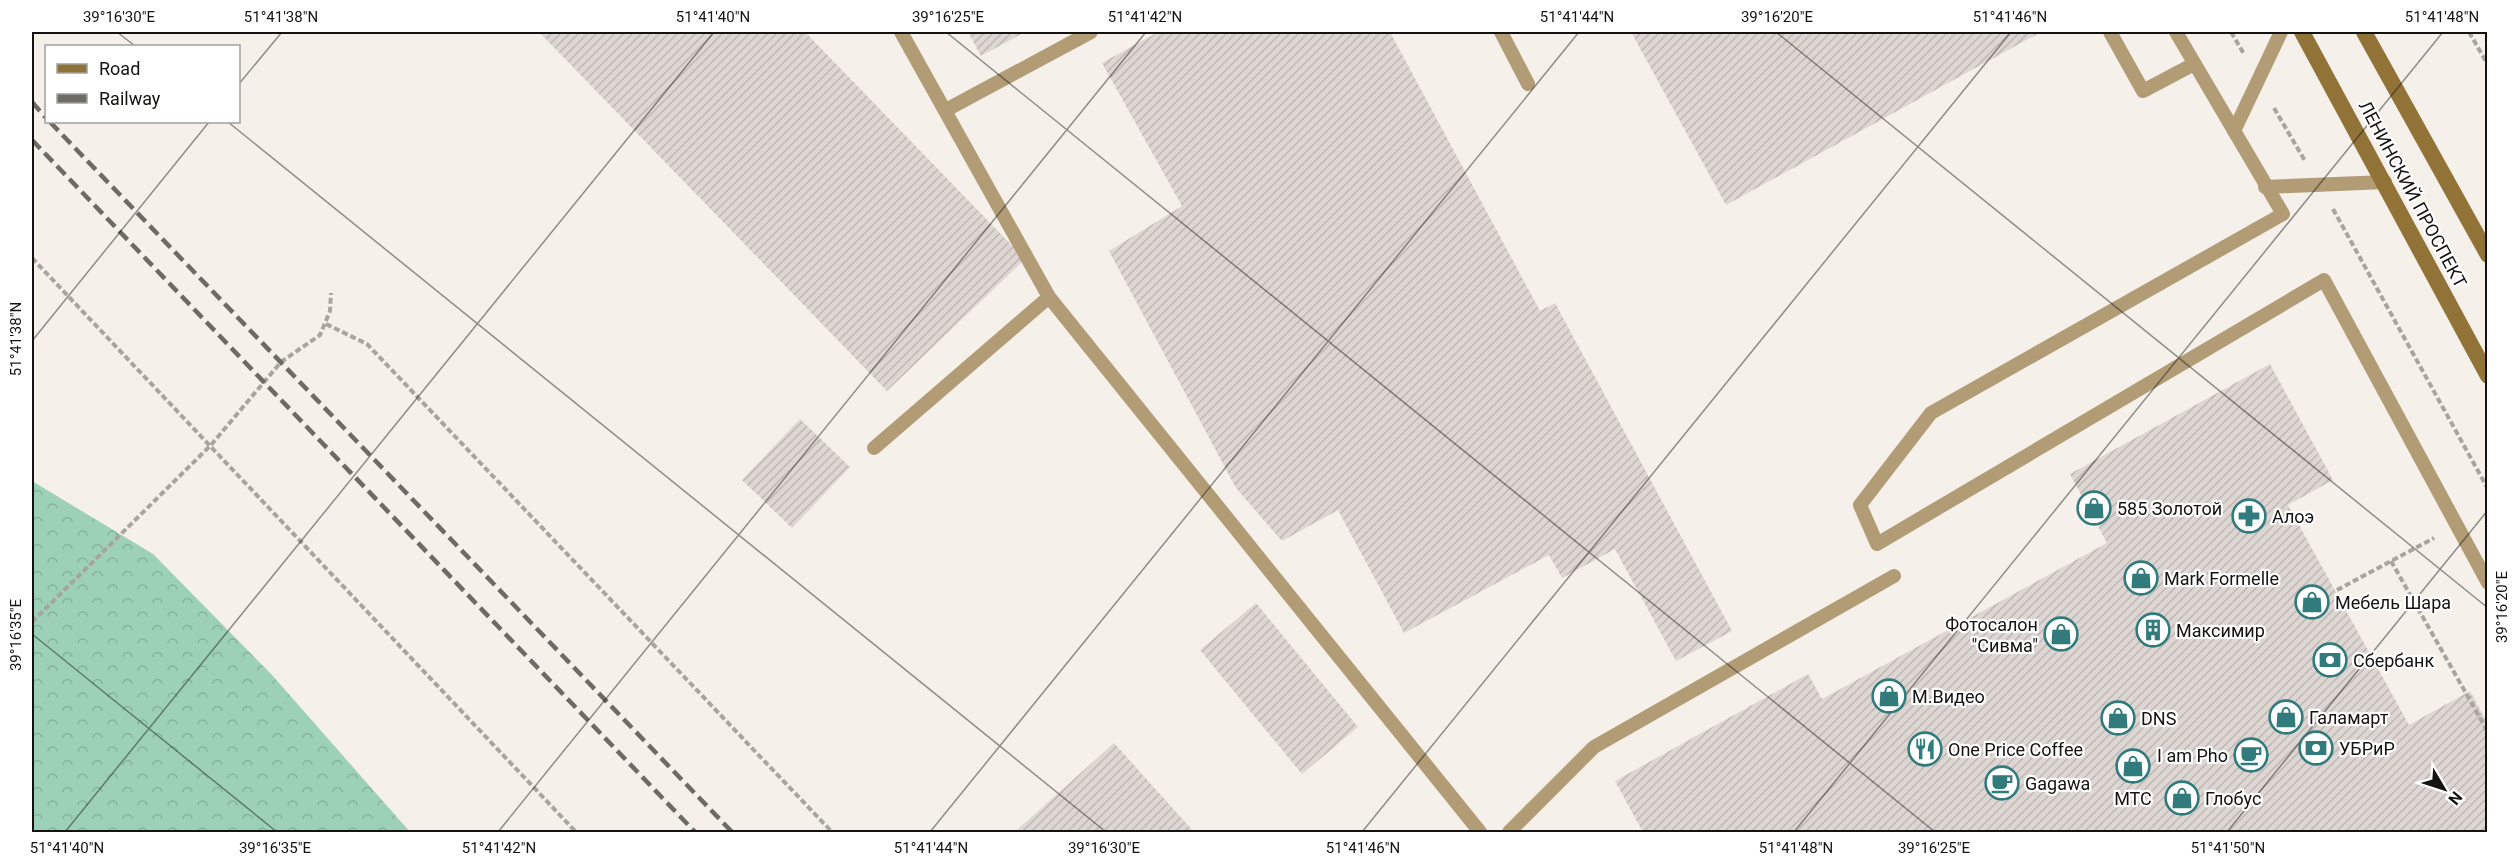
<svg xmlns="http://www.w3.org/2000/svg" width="2519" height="864" viewBox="0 0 2519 864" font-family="Roboto,sans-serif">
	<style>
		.forest { fill: url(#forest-crowns) }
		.building { fill: url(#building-hatch) }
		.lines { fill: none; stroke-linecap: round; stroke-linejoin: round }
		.path { stroke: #a8a49f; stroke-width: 4; stroke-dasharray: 6 3; stroke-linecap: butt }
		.service { stroke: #b19c76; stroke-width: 14 }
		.secondary { stroke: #917237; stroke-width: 16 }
		.rail { stroke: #6e6b67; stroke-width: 4.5; stroke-dasharray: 12 6; stroke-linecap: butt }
		.ticks { fill: none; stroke: #151311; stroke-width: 1.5; stroke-opacity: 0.45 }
		.labels { text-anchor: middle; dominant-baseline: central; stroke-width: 4.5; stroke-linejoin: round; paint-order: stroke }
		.street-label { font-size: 18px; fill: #151311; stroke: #fff }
		.poi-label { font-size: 18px; fill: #151311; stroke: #fff; text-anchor: start }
		.neatline { fill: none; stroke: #151311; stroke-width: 2 }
		.ticks-label { font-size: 15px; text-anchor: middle; fill: #151311 }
	</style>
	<defs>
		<pattern id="forest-crowns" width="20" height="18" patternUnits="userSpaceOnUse" patternTransform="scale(1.5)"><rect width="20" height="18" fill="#9cd1b7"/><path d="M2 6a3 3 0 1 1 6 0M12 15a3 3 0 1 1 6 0" fill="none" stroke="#86b39c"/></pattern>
		<pattern id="building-hatch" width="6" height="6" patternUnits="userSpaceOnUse" patternTransform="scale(1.5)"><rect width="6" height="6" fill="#ded6d2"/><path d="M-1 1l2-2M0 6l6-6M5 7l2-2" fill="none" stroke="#beb7b3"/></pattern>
	</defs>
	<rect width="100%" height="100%" fill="#f5f0e9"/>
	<polygon class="forest" points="32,481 153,554 272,675 410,832 32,832"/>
	<g class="building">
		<polygon points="539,32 805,32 1025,259 887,391"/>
		<polygon points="968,32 1025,32 981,56"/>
		<polygon points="1158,32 1390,32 1540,311 1555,303 1732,631 1676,661 1615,549 1562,578 1549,555 1404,633 1338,510 1282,541 1236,488 1109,251 1182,206 1102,63"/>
		<polygon points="1631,32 2041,32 1726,205"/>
		<polygon points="2270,364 2333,480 2288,505 2409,725 2470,691 2488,724 2488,832 1643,832 1615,781 1808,674 1822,699 2107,543 2070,474"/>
		<polygon points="800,419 850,467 792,528 742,480"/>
		<polygon points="1256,603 1358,727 1302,774 1200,650"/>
		<polygon points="1114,743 1194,832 1015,832"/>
	</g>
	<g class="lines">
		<g class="path">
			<polyline points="2231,32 2244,54"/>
			<polyline points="2469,32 2488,65"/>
			<polyline points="2274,108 2305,161"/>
			<polyline points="2333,209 2488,489"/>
			<polyline points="32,258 576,832"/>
			<polyline points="326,324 367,344 832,832"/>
			<polyline points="2391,561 2488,732"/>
			<polyline points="2337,590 2434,538"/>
			<polyline points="32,622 211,445 281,362 320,335 330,311 331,293"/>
		</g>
		<g class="service">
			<polyline points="901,32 1049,297 1480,832"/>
			<polyline points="1501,32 1528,84"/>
			<polyline points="2110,32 2143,91 2194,64"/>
			<polyline points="2176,32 2283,214 1931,413 1860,505 1877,544 2324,280 2488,583"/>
			<polyline points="946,110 1091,32"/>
			<polyline points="2234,131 2281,32"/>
			<polyline points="2265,187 2385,182"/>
			<polyline points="874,448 1049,297"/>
			<polyline points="1509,832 1594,747 1894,576"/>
		</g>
		<g class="secondary">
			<polyline points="2302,32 2488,376"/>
			<polyline points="2364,32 2488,255"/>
		</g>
		<g class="rail">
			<polyline points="32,102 46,118"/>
			<polyline points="50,122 732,832"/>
			<polyline points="32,140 695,832"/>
		</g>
	</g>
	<path class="ticks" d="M117 32 135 46M946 32 1935 832M1776 32 2488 608M238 85 282 32M228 122 1106 832M32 341 209 122M32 634 277 832M65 832 714 32M498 832 1146 32M930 832 1579 32M1362 832 2011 32M1794 832 2443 32M2227 832 2488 510"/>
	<defs>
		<symbol id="shop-ring" viewBox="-11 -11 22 22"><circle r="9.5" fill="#fff" stroke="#317b7d" stroke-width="1.5"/><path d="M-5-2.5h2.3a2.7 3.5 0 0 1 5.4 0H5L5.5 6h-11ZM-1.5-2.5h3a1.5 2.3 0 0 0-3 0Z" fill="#317b7d"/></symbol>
		<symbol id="pharmacy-ring" viewBox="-11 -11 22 22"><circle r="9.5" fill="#fff" stroke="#317b7d" stroke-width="1.5"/><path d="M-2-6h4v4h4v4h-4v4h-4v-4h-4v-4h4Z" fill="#317b7d"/></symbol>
		<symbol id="building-ring" viewBox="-11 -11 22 22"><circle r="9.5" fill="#fff" stroke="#317b7d" stroke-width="1.5"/><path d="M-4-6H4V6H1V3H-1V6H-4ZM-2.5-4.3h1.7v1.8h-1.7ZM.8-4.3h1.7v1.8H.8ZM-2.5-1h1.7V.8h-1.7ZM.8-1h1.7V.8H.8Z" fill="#317b7d"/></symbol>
		<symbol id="bank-ring" viewBox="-11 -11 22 22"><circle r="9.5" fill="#fff" stroke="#317b7d" stroke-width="1.5"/><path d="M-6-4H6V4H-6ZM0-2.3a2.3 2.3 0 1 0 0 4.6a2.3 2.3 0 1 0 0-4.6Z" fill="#317b7d"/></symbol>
		<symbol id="restaurant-ring" viewBox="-11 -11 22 22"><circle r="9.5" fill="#fff" stroke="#317b7d" stroke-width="1.5"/><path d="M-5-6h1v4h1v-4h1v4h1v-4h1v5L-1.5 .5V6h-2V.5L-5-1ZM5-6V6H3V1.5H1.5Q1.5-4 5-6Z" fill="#317b7d"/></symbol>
		<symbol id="cafe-ring" viewBox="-11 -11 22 22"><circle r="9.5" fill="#fff" stroke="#317b7d" stroke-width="1.5"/><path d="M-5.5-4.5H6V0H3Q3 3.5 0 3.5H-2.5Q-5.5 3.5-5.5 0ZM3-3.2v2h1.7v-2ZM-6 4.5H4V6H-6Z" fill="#317b7d"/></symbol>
	</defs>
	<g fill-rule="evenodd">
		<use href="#shop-ring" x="2075" y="489" width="38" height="38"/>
		<use href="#pharmacy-ring" x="2230" y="497" width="38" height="38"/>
		<use href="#shop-ring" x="2122" y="559" width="38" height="38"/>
		<use href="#shop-ring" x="2293" y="583" width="38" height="38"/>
		<use href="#building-ring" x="2134" y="611" width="38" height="38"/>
		<use href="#shop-ring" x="2042" y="615" width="38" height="38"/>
		<use href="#bank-ring" x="2311" y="641" width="38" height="38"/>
		<use href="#shop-ring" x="1870" y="677" width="38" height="38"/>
		<use href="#shop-ring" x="2267" y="698" width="38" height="38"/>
		<use href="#shop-ring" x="2099" y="699" width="38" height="38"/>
		<use href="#bank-ring" x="2297" y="729" width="38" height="38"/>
		<use href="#restaurant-ring" x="1906" y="730" width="38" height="38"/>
		<use href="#cafe-ring" x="2232" y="736" width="38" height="38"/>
		<use href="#shop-ring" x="2114" y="747" width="38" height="38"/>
		<use href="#cafe-ring" x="1983" y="764" width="38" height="38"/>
		<use href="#shop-ring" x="2163" y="779" width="38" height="38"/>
	</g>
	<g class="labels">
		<g class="street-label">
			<text transform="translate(2413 194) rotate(62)">ЛЕНИНСКИЙ ПРОСПЕКТ</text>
		</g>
		<g class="poi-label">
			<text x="2117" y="508">585 Золотой</text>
			<text x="2272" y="516">Алоэ</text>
			<text x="2164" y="578">Mark Formelle</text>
			<text x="2335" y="602">Мебель Шара</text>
			<text x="2038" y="624" text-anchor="end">Фотосалон<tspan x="2038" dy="21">"Сивма"</tspan></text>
			<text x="2176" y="630">Максимир</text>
			<text x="2353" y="660">Сбербанк</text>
			<text x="1912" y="696">М.Видео</text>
			<text x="2309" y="717">Галамарт</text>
			<text x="2141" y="718">DNS</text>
			<text x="2339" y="748">УБРиР</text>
			<text x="1948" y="749">One Price Coffee</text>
			<text x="2228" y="755" text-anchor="end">I am Pho</text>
			<text x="2025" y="783">Gagawa</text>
			<text x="2133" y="798" text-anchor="middle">МТС</text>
			<text x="2205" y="798">Глобус</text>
		</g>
	</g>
	<rect width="2519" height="864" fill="none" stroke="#ffffff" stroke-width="66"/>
	<rect x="45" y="45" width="195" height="78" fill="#ffffff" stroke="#a1a1a0" stroke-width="1.5"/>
	<rect x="57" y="64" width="30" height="9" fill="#917237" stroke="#a1a1a0" stroke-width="1.5"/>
	<text x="99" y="75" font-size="18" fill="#151311">Road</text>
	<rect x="57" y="94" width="30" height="9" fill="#6e6b67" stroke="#a1a1a0" stroke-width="1.5"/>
	<text x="99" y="105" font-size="18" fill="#151311">Railway</text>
	<g transform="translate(2444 789) rotate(129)" stroke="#ffffff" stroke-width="4.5" paint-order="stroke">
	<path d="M0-4.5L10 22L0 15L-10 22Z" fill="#151311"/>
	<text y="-9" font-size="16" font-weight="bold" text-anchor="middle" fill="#151311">N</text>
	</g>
	<rect x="33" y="33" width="2453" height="798" class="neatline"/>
	<g class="ticks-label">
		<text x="119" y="22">39°16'30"E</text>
		<text x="281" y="22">51°41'38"N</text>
		<text x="713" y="22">51°41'40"N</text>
		<text x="948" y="22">39°16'25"E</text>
		<text x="1145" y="22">51°41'42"N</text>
		<text x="1577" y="22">51°41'44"N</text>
		<text x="1777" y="22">39°16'20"E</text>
		<text x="2010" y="22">51°41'46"N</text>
		<text x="2442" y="22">51°41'48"N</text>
		<text transform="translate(16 339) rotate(-90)" y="5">51°41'38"N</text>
		<text transform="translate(2502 607) rotate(-90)" y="5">39°16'20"E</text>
		<text transform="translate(16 635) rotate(-90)" y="5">39°16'35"E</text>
		<text x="67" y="853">51°41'40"N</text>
		<text x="275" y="853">39°16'35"E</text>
		<text x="499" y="853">51°41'42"N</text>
		<text x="931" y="853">51°41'44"N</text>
		<text x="1104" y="853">39°16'30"E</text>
		<text x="1363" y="853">51°41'46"N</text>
		<text x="1796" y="853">51°41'48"N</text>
		<text x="1934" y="853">39°16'25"E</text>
		<text x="2228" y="853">51°41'50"N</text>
	</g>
</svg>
